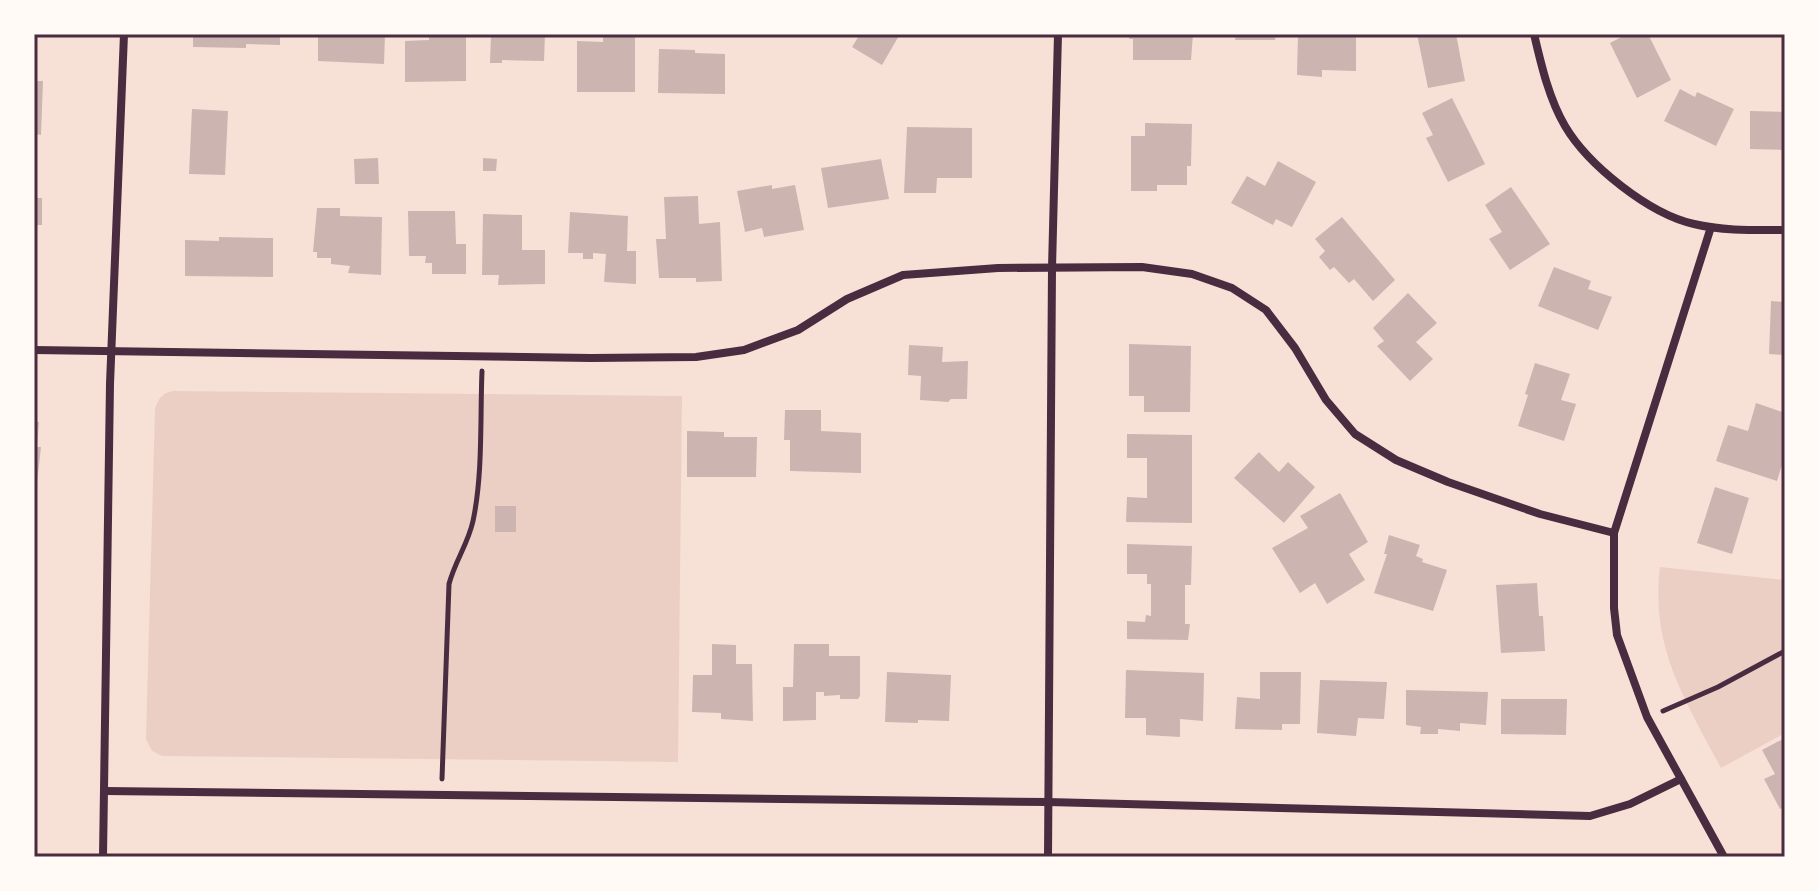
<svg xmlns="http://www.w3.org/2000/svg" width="1819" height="891" viewBox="0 0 1819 891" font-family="Ubuntu,sans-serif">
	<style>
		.green { fill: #ebcfc5 }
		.building { fill: #ccb4b1 }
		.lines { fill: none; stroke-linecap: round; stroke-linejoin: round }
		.path { stroke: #4a2c40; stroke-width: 5 }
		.minor { stroke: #4a2c40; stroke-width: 8 }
		.neatline { fill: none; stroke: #4a2c40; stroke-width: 3 }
	</style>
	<rect width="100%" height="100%" fill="#f7e1d7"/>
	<g class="green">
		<path d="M173 391 682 396 678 762 162 756 152 751 146 739 155 409C158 399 162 393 173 391Z"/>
		<path d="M1660 567 1785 580V733L1721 768C1685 700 1650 647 1660 567Z"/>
	</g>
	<g class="building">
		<polygon points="193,34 280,34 280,45 246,44 246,48 193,47"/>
		<polygon points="318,34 385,34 384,64 318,61"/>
		<polygon points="429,34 466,34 466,81 405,82 405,41 429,40"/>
		<polygon points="491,34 545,34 544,61 502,60 502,63 490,63"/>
		<polygon points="603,34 635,34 635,92 577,92 577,41 603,42"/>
		<polygon points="860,34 900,34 882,65 852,47"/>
		<polygon points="1130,34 1193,34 1191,60 1133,60 1133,39 1129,39"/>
		<polygon points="1236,34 1276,34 1275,40 1235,40"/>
		<polygon points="1298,34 1356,34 1356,71 1322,70 1322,77 1297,75"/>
		<polygon points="1417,34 1456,34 1465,81 1428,88"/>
		<polygon points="1627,34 1648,34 1671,80 1637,98 1610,43"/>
		<polygon points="659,49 695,50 695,53 725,54 725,94 658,93"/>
		<polygon points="34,81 43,81 41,135 34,134"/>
		<polygon points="1680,89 1695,97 1697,92 1734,109 1716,146 1664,121"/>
		<polygon points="1452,98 1485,164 1448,182 1426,138 1433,135 1422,113"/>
		<polygon points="192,109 228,111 225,175 189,174"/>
		<polygon points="1750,111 1785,112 1785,150 1750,149"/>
		<polygon points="1145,123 1192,124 1191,166 1187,166 1187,185 1157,185 1157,191 1131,191 1131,136 1145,136"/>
		<polygon points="907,127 972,128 972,178 937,178 936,193 904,193"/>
		<polygon points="378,158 379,184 355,184 354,159"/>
		<polygon points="483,158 497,159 496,171 483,171"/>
		<polygon points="881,159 889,199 828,208 821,168"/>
		<polygon points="1278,161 1316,182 1292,227 1276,219 1273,225 1231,203 1247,176 1265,186"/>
		<polygon points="772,185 772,189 795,185 804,230 764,237 762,228 745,232 737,191"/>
		<polygon points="1511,187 1550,244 1510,270 1489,239 1502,232 1485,205"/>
		<polygon points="698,196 699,224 720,222 722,281 696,282 696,278 659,278 656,239 666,239 664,197"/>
		<rect x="34" y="198" width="8" height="27"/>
		<polygon points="317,208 340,208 340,216 382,217 381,275 348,273 350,266 331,264 331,258 317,258 317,252 313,252"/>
		<polygon points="408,211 455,211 456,244 466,244 466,274 432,274 432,263 425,263 426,256 409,256"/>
		<polygon points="570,212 628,216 627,251 636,251 636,284 604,282 606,254 593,253 593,259 583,259 583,253 568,253"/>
		<polygon points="483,214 522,215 522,250 545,250 545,284 498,285 499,275 482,275"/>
		<polygon points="1342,217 1395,280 1373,301 1354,279 1349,283 1334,267 1330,270 1319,257 1325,251 1315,239"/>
		<polygon points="219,237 273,238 273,277 185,276 185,240 219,241"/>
		<polygon points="1554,267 1591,281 1588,289 1612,297 1598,330 1538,306"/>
		<polygon points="1408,293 1437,323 1416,342 1433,359 1410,381 1377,346 1384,341 1373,328"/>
		<polygon points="1771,301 1785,302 1785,355 1769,354"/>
		<polygon points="1129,344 1191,346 1190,412 1144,412 1144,396 1129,396"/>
		<polygon points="909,345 943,347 942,362 968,361 967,399 951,399 948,402 920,400 921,376 908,375"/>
		<polygon points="1535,363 1570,374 1561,400 1576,404 1564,441 1518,426 1528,395 1525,394"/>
		<polygon points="1756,403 1785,413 1785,455 1777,481 1716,461 1728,425 1748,431"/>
		<polygon points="785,410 821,410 821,431 861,433 861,473 790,471 790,440 784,440"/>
		<polygon points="34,422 39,422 37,447 41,447 37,483 34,483"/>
		<polygon points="687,431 724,432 724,437 757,437 756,477 687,477"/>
		<polygon points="1127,434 1192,435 1192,523 1126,522 1127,497 1147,498 1147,458 1127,458"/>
		<polygon points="1259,452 1279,472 1288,462 1315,487 1284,523 1234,478"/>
		<polygon points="1715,487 1749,498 1732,554 1697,543"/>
		<polygon points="1340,493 1368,542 1349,554 1365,580 1327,604 1315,583 1300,593 1272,548 1308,528 1300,516"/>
		<rect x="495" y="506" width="21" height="26"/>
		<polygon points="1389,535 1420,545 1416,556 1423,559 1422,562 1447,570 1433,611 1374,593 1387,554 1384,554"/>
		<polygon points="1127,544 1192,546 1191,585 1185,585 1185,624 1190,624 1188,640 1127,639 1127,621 1145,622 1146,615 1151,616 1151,584 1147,584 1147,574 1127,574"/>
		<polygon points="1537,583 1539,616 1543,616 1545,651 1501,653 1496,585"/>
		<polygon points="712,644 736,645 736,664 752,664 753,721 721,719 721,713 692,712 693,675 712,675"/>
		<polygon points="794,644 829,644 829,656 860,656 860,696 858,699 840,699 840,695 824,696 824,692 816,692 816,720 783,721 783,687 793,687"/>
		<polygon points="1126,670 1204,673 1203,721 1180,719 1180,737 1146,735 1146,718 1125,718"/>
		<polygon points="887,672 951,675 949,721 918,720 918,723 885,722"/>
		<polygon points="1260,672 1301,672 1300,724 1282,724 1282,730 1235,729 1237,697 1260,699"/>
		<polygon points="1320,680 1387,682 1384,719 1358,718 1356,736 1317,733"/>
		<polygon points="1406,690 1488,692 1486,725 1460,723 1460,731 1438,729 1438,734 1420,734 1421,727 1406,725"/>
		<polygon points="1501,699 1567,699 1566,735 1501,734"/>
		<polygon points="1785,738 1785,807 1780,809 1764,779 1775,774 1762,750"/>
	</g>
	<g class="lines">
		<g class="path">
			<polyline points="1663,711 1718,687 1785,651"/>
			<path d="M442 779 449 584C455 561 468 544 473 521 483 474 480 419 482 371"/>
		</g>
		<g class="minor">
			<path d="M1534 34C1541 64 1549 99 1565 126 1588 165 1649 214 1694 224 1723 231 1755 230 1785 230"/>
			<polyline points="1711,227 1614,533 1614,608 1617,635 1647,717 1724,857"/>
			<polyline points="34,350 591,358 696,357 744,350 798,330 847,299 903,275 998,268 1142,267 1192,274 1232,288 1266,310 1295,348 1326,400 1355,434 1396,460 1448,482 1540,514 1614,533"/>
			<polyline points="105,791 1048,802 1590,816 1630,804 1681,779"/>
			<polyline points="103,857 110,384 124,34"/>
			<polyline points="1048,857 1052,268 1058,34"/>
		</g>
	</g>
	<rect width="1819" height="891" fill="none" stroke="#fffaf5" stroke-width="72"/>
	<rect x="36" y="36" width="1747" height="819" class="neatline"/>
</svg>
